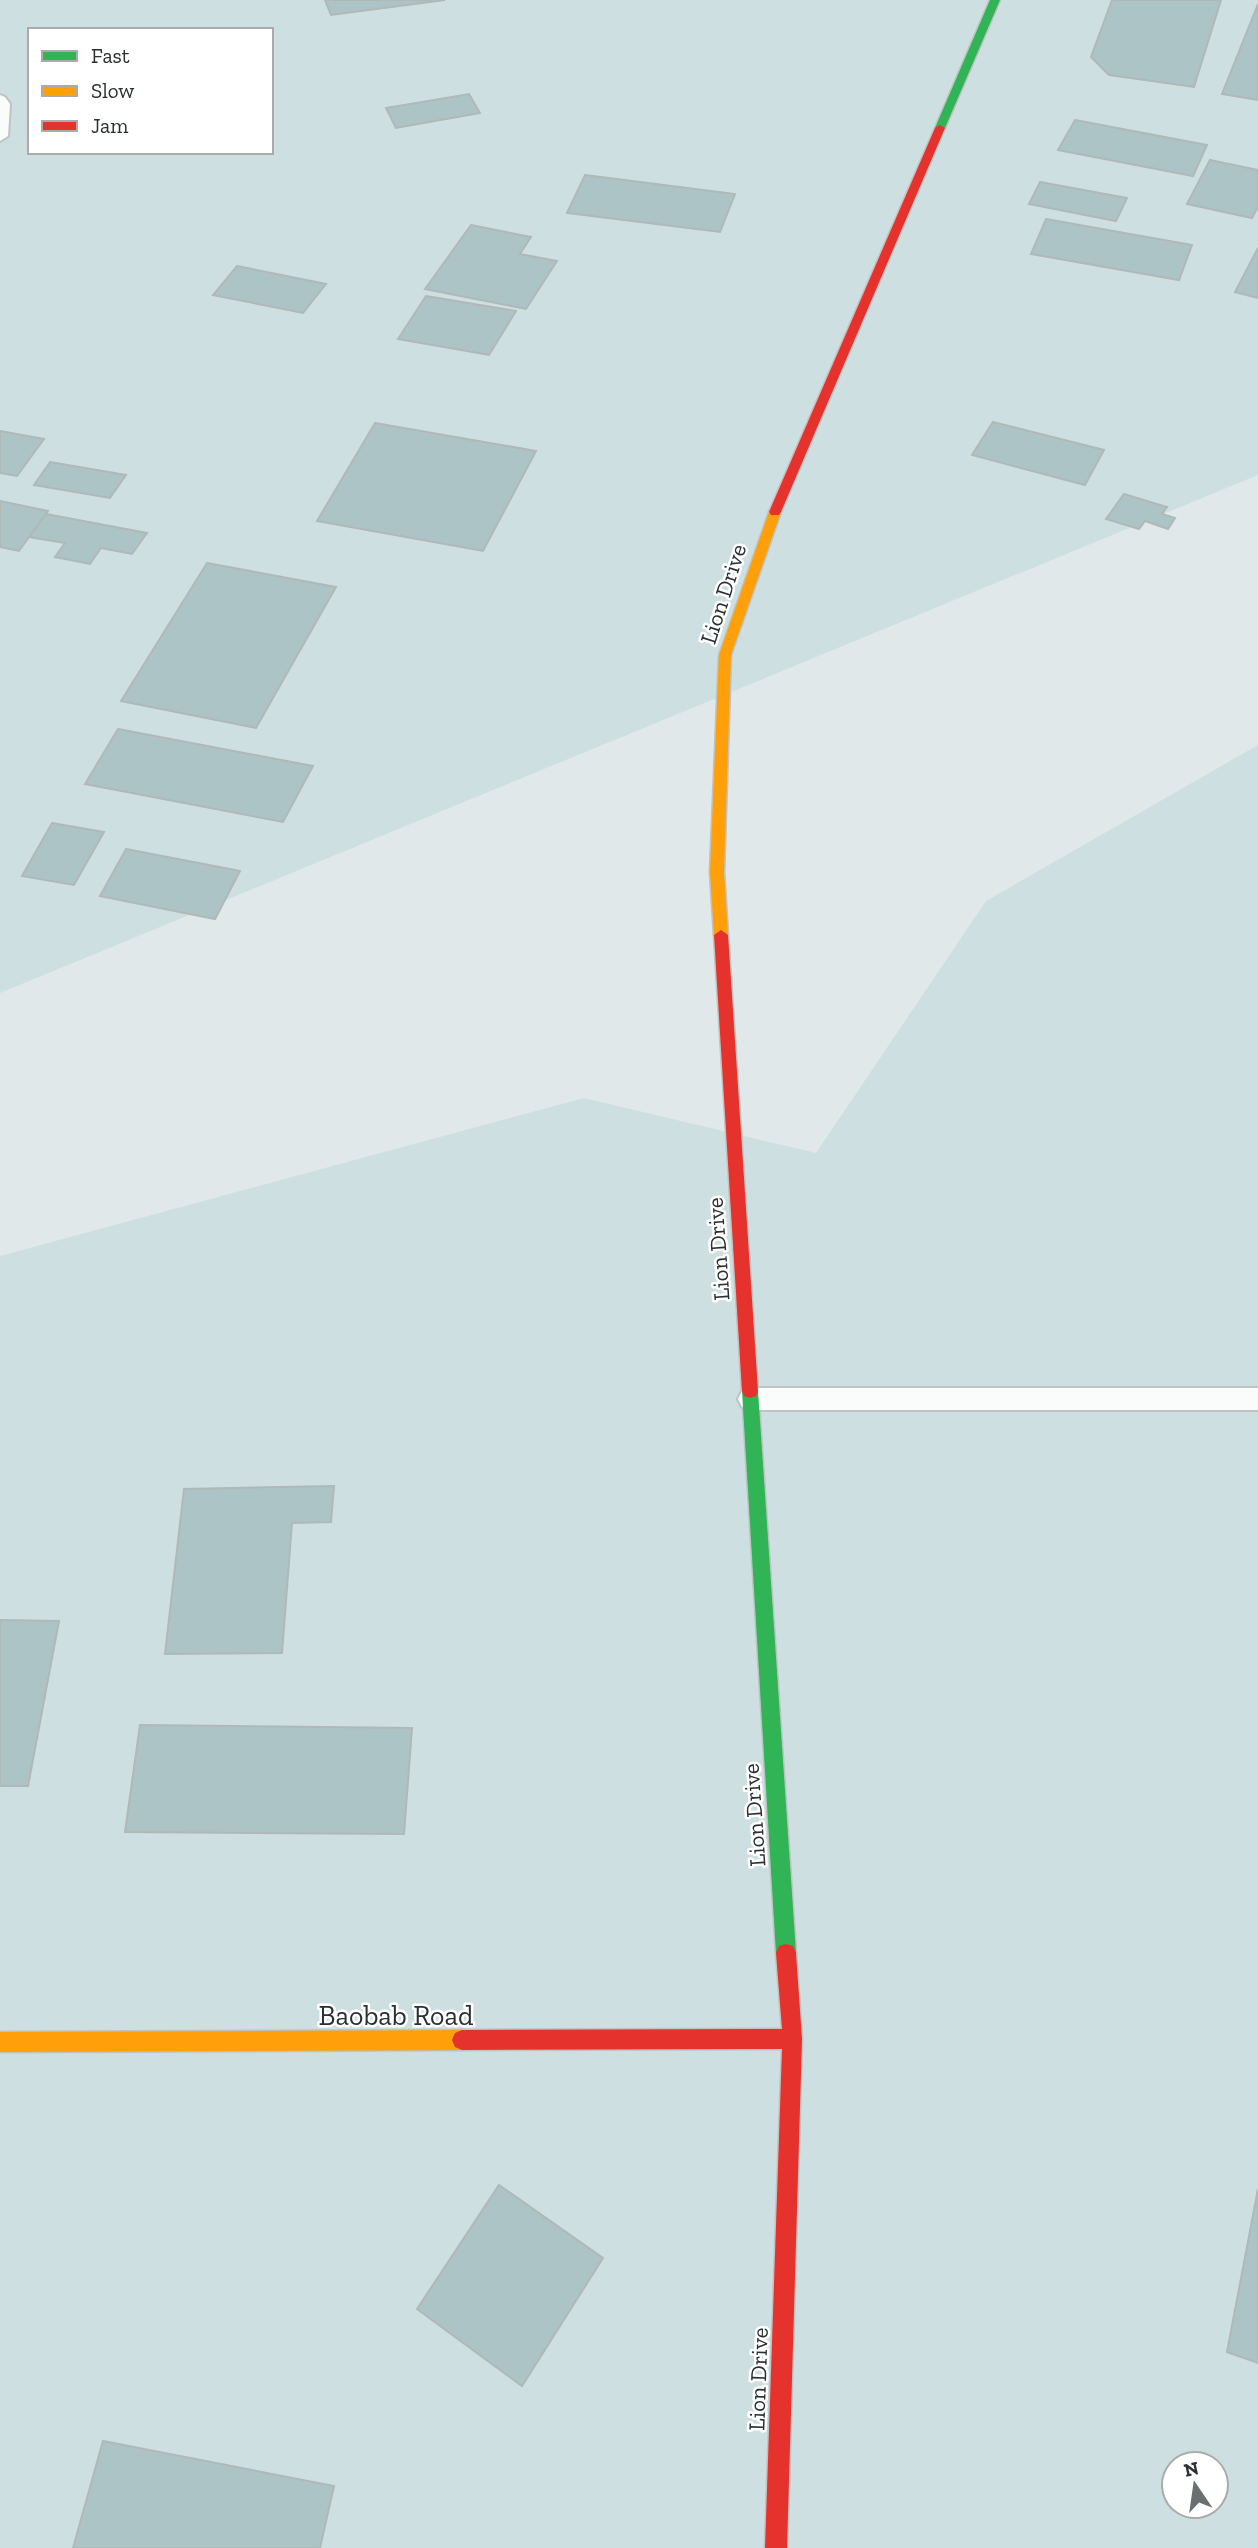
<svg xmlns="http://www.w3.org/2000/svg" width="1258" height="2548" viewBox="0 0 1258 2548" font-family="'Zilla Slab',serif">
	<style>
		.built { fill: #cddfe0; fill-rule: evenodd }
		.building { fill: #adc4c6; stroke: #b1b8b8; stroke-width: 2 }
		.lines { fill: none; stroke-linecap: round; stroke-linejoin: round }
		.lane-casing { stroke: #bec4c4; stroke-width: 4 }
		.fast-casing { stroke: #bec4c4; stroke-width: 3 }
		.slow-casing { stroke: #bec4c4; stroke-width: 3 }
		.jam-casing { stroke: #bec4c4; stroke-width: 3 }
		.lane { fill: #fafcfc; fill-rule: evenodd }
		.fast { fill: #30b455; fill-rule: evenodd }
		.slow { fill: #ff9f0a; fill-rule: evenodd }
		.jam { fill: #e5322d; fill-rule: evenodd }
		.labels { text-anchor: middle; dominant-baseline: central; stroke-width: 5; stroke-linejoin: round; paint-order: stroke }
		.street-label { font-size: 23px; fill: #2a3030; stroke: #fff }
		.near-street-label { font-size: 28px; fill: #2a3030; stroke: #fff }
	</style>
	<rect width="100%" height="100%" fill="#e0e8e9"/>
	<g class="built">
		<path d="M0 0H1258V475L0 993ZM30 30H271V152H30Z"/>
		<path d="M1258 745V2548H0V1256L584 1098 816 1153 986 901ZM1174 2464H1216V2506H1174Z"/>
	</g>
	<g class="building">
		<polygon points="325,0 445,0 331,15"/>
		<polygon points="1112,0 1221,0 1194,87 1109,75 1091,57"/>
		<polygon points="1258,4 1258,100 1222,94"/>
		<polygon points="469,94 480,113 396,128 386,108"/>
		<polygon points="1075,120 1207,145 1193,176 1058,150"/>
		<polygon points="1210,160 1258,170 1258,207 1252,218 1187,204"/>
		<polygon points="585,175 735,194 720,232 567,213"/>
		<polygon points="1040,182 1127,198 1116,221 1029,204"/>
		<polygon points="1046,219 1192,245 1179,280 1031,254"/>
		<polygon points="471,225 531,237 520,254 557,261 526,309 425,289"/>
		<polygon points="1258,248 1258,298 1235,292"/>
		<polygon points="237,266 326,284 303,313 213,295"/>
		<polygon points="426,296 516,311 489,355 398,339"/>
		<polygon points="993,422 1104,450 1085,485 972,455"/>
		<polygon points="375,423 536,451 483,551 317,521"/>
		<polygon points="0,431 44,439 17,476 0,473"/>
		<polygon points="50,462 126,475 110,498 34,485"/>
		<polygon points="1124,494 1167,507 1162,514 1175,518 1168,529 1145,521 1139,529 1106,519"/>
		<polygon points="0,501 48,511 19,551 0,547"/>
		<polygon points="46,514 147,533 132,554 101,548 90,564 55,557 65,543 29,537"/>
		<polygon points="207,563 336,587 256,728 121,701"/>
		<polygon points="118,729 313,766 283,822 85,784"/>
		<polygon points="52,823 104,832 74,885 22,876"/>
		<polygon points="126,849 240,871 215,919 100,896"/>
		<polygon points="334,1486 331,1522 292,1523 282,1653 165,1654 184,1489"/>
		<polygon points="0,1620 59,1621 28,1786 0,1786"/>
		<polygon points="140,1725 412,1728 404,1834 125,1832"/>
		<polygon points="499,2185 603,2258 522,2386 417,2309"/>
		<polygon points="1258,2189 1258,2363 1227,2352"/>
		<polygon points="103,2441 334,2486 320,2548 73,2548"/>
	</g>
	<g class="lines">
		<defs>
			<g id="lane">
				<polygon points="0,95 5,97 10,104 8,136 0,141"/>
				<polygon points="751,1388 1258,1388 1258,1410 751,1410 742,1407 738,1399 742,1391"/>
			</g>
			<g id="fast">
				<polygon points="990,0 1000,0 945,128 936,130 935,128"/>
				<polygon points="750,1384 756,1386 758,1391 796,1953 793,1960 786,1962 779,1960 776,1953 742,1391 744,1386"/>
			</g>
			<g id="slow">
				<polygon points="775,508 781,512 731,655 724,872 728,935 721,940 714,935 710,872 719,655 769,512"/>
				<polygon points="462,2030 469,2033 472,2040 469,2047 462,2050 0,2052 0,2032"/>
			</g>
			<g id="jam">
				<polygon points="940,125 945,128 781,512 779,515 771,515 769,512 935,128"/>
				<polygon points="721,930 728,935 758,1391 756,1396 750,1398 744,1396 742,1391 714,935"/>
				<polygon points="786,1944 793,1946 796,1953 802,2039 787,2548 765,2548 782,2049 462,2050 455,2047 452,2040 455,2033 462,2030 782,2029 776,1953 779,1946"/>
			</g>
		</defs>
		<use href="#lane" class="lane-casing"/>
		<use href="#fast" class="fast-casing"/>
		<use href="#slow" class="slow-casing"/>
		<use href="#jam" class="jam-casing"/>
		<use href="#lane" class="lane"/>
		<use href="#fast" class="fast"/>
		<use href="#slow" class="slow"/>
		<use href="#jam" class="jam"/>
	</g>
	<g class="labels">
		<g class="street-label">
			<text transform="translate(723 594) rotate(-72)">Lion Drive</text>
			<text transform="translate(718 1249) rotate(-94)">Lion Drive</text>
			<text transform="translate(754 1815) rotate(-94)">Lion Drive</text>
			<text transform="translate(758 2379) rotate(-88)">Lion Drive</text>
		</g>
		<g class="near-street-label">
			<text x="396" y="2015">Baobab Road</text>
		</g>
	</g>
	<rect x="28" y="28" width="245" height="126" fill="#ffffff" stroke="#aaacac" stroke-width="2"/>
	<rect x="42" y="51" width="35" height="10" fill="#30b455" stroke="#aaacac" stroke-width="2"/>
	<text x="91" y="63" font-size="21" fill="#2a3030">Fast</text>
	<rect x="42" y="86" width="35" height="10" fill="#ff9f0a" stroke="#aaacac" stroke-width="2"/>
	<text x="91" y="98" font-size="21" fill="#2a3030">Slow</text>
	<rect x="42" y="121" width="35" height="10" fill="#e5322d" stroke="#aaacac" stroke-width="2"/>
	<text x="91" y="133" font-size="21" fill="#2a3030">Jam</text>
	<g transform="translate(1195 2485) rotate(347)"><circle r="33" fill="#ffffff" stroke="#aaacac" stroke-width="2"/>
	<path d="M0-5L12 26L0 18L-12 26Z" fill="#6a7071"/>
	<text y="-10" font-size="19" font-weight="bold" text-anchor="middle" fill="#2a3030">N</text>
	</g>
</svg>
